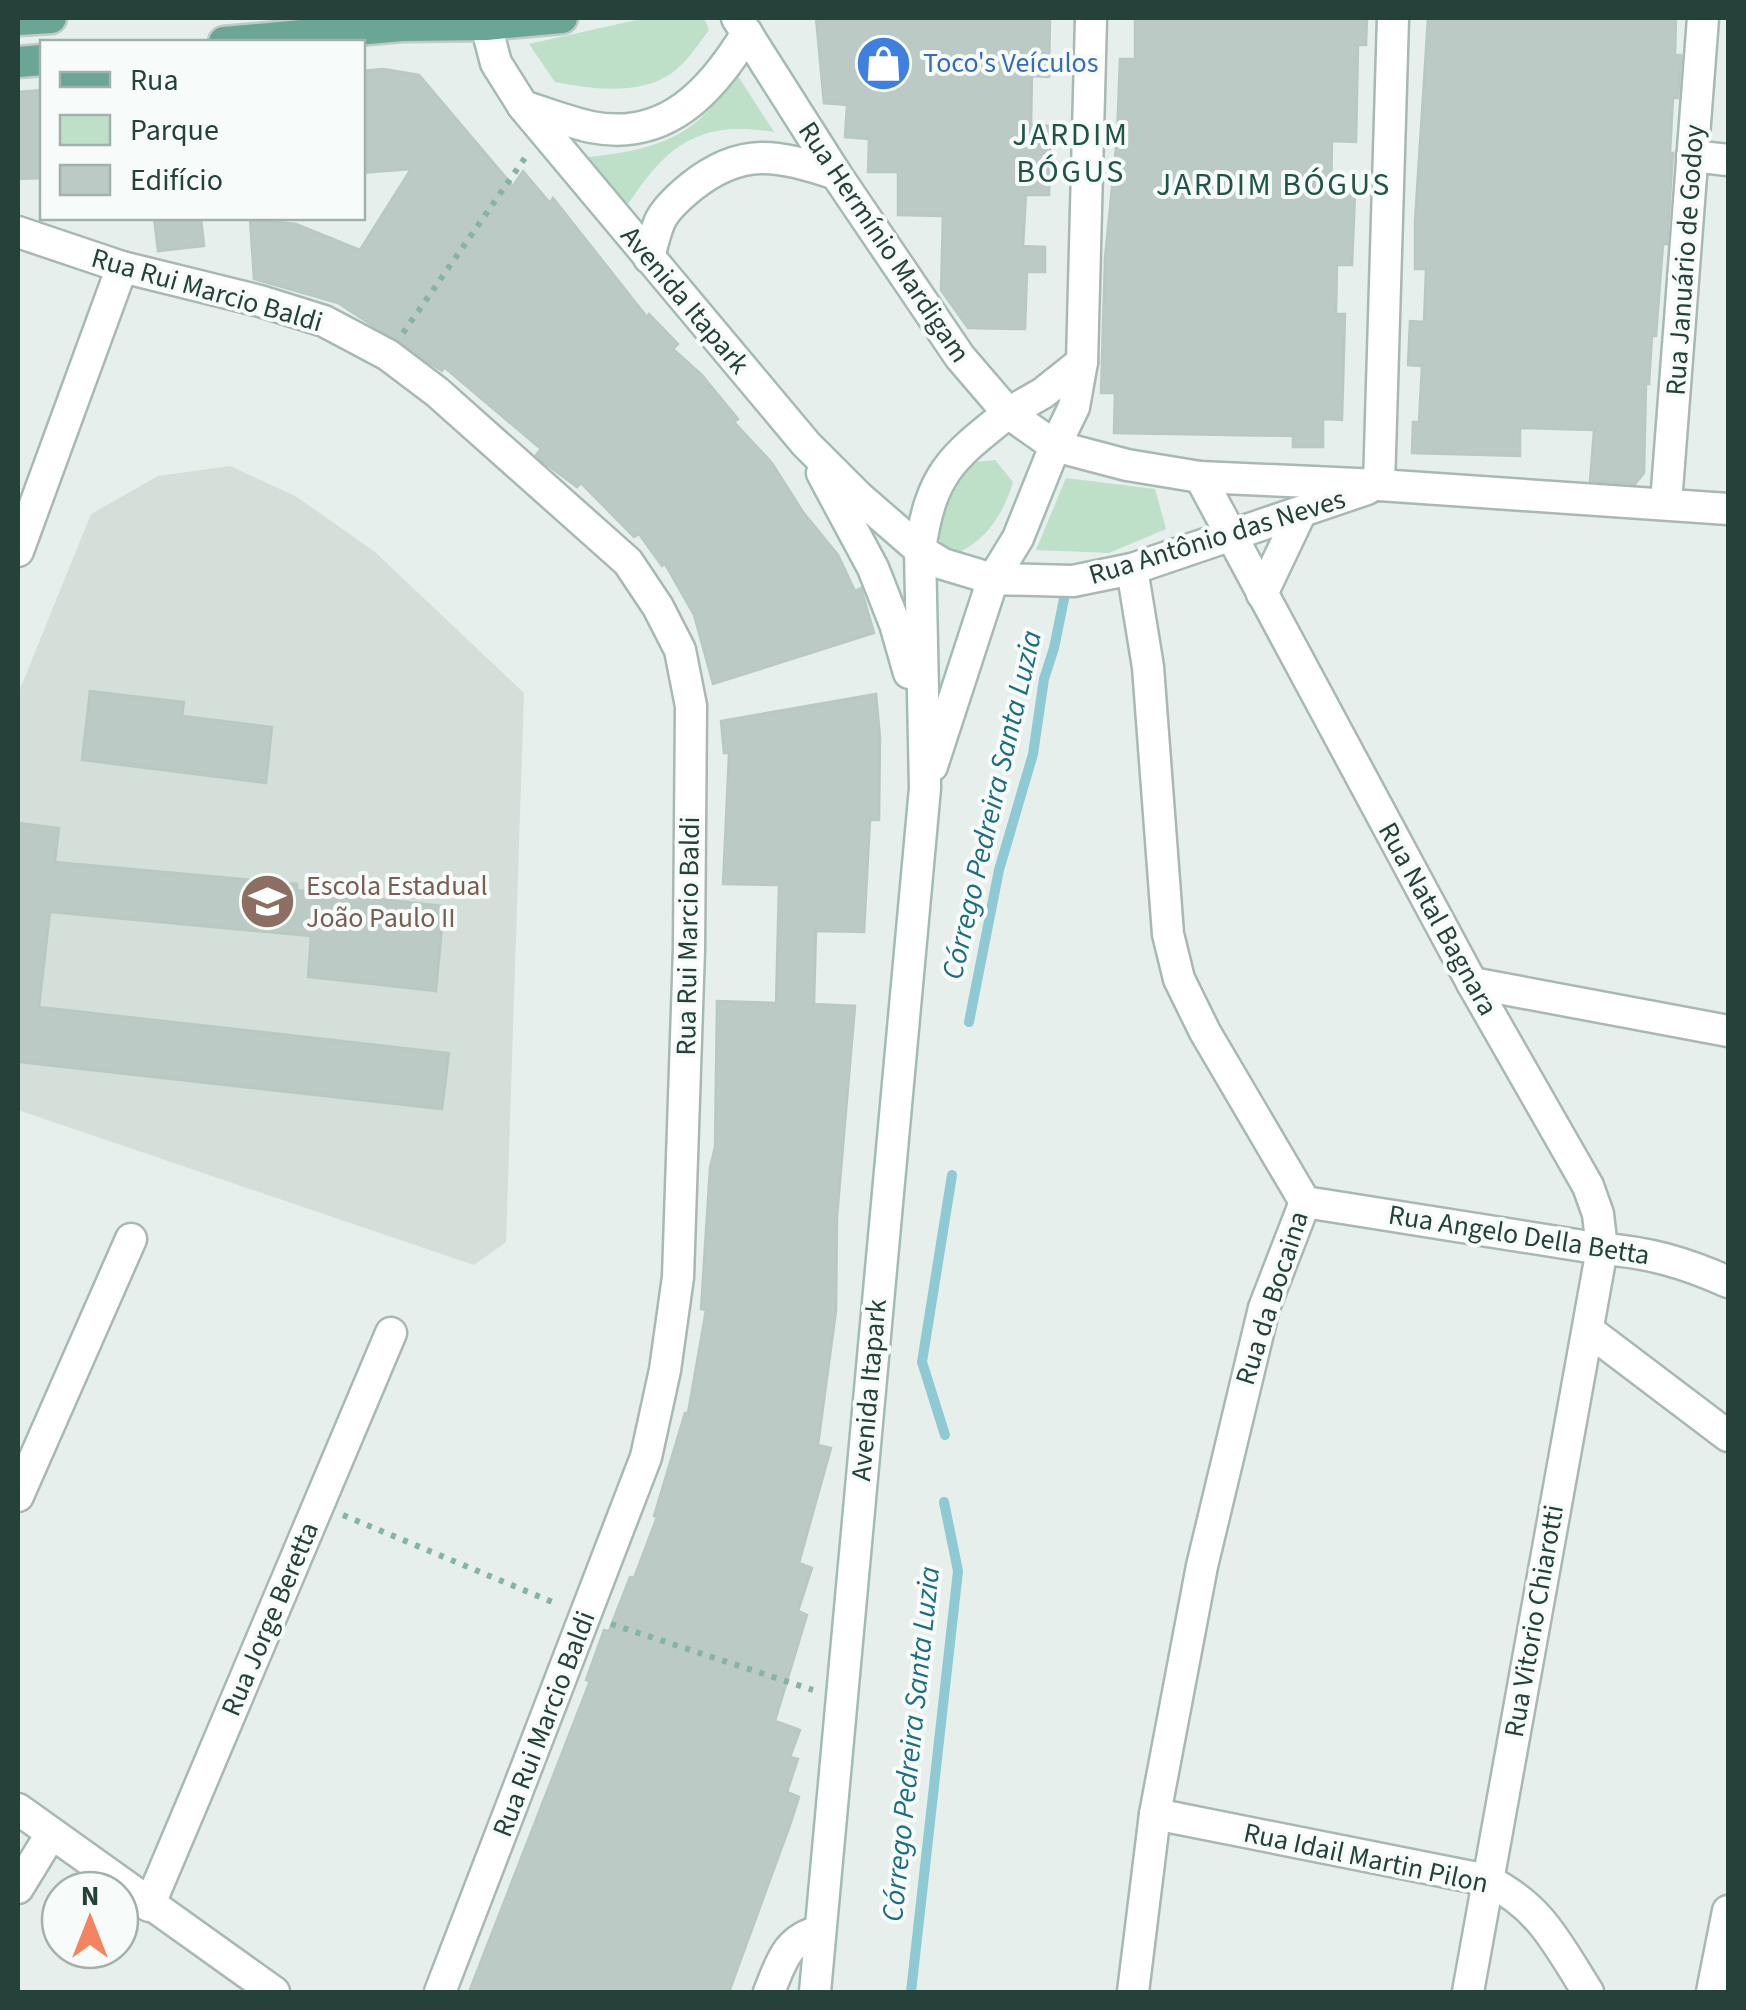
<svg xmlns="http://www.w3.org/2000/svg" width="1746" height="2010" viewBox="0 0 1746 2010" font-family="'Source Sans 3',sans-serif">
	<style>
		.built { fill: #d4dfda }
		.green { fill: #bfe0c8 }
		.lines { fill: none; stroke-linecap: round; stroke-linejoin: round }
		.stream { stroke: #8ec9d4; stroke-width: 10 }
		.building { fill: #bbcac4; stroke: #b8c9c2; stroke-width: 2.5 }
		.minor-casing { stroke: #a8b8b2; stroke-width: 35 }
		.secondary-casing { stroke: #a4bbb3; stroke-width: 35 }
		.primary-casing { stroke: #c2cac8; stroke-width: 35 }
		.path { stroke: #86b3a5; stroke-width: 6; stroke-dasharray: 5 8; stroke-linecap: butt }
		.minor { stroke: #fff; stroke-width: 30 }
		.secondary { stroke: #fff; stroke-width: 30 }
		.primary { stroke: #6aa596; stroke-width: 30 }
		.labels { text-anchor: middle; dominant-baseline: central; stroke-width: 8; stroke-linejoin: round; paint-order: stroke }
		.shop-label { font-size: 28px; fill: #366cbe; stroke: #f7fbf9; text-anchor: start }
		.street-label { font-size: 28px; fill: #24423a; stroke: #f7fbf9 }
		.education-label { font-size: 28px; fill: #785e54; stroke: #f7fbf9; text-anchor: start }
		.water-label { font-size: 30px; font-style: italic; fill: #1c6f80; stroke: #f7fbf9 }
		.quarter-label { font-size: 32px; letter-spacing: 2.5px; fill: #1f5548; stroke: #f7fbf9 }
	</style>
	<rect width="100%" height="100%" fill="#e6efeb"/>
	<polygon class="built" points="230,466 297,497 375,552 524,693 506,1242 474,1265 18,1110 18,694 91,514 158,476"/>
	<g class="green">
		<path d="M645 18H704L709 30C698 45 687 62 672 73 639 96 591 89 555 82L529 44Z"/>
		<path d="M736 73 774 132C695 119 664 148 623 212L580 158C654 150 696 141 736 73Z"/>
		<path d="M995 460 1013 482C1004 513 987 539 958 553L943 547 935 530 941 489 965 463Z"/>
		<polygon points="1066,478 1155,489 1166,529 1109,553 1036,550"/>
	</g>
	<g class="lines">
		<g class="stream">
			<polyline points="969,1022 999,870 1033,754 1044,679 1054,648 1064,599"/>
			<polyline points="945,1435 922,1362 952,1175"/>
			<polyline points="911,1992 958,1571 944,1502"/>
		</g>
	</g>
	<g class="building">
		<polygon points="816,18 1050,18 1049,77 1032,76 1031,125 1051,126 1049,195 1026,195 1023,246 1045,247 1045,272 1027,272 1025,329 968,328 941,290 943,216 898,215 898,172 868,172 869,139 845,137 847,105 824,103"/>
		<polygon points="1135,18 1367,18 1366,45 1358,45 1356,142 1332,141 1331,194 1355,195 1352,265 1337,265 1336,314 1345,314 1342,420 1323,419 1323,447 1293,447 1293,436 1114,433 1115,393 1101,393 1105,258 1117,137 1120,59 1135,59"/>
		<polygon points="1428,18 1676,18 1675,55 1681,55 1681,59 1678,98 1673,98 1670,153 1673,153 1667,244 1663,244 1656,336 1652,336 1649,384 1646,383 1644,473 1635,484 1590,481 1594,430 1520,428 1520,456 1412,453 1413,422 1419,422 1422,366 1408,365 1410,321 1424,322 1426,269 1415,269 1415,221"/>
		<polygon points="383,69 419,75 513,186 523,171 550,203 553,198 647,317 649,314 678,344 673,349 702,375 738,419 734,422 772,463 803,512 838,555 855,591 861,588 874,633 713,684 694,615 665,564 662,566 639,534 634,537 581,483 577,487 542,461 536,455 541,449 444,367 442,371 338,303 254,279 250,219 296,224 360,250 411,169 362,173 362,71"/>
		<polygon points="42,90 42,178 18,179 18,92"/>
		<polygon points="154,218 201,218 204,246 158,251"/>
		<polygon points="90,691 184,702 182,716 272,727 266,783 82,760"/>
		<polygon points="876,694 880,737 879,820 870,820 864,932 816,931 814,1004 855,1006 837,1217 836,1311 818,1445 831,1448 799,1563 812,1568 798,1611 807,1615 775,1721 800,1730 790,1757 798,1759 787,1792 799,1797 790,1825 729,1992 469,1992 590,1681 586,1680 604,1630 609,1631 630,1577 634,1578 657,1517 654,1516 685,1413 688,1413 706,1310 701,1309 710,1168 715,1147 717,1001 776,1003 779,885 723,884 729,753 724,753 721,721"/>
		<polygon points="18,823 59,828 55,862 297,884 297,890 444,906 436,991 308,977 311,936 50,912 39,1007 449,1053 442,1109 18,1062"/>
	</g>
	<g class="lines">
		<defs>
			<g id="minor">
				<polyline points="1091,18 1082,362 1074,407 1055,446 1127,465 1200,477 1379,485 1728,509"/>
				<polyline points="1692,156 1728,160"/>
				<polyline points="18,232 122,267 260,301 324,321 388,355 437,392 628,562 658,607 680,650 691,706 689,949 678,1277 665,1370 646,1457 440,1992"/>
				<polyline points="1008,413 1043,393 1082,362"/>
				<polyline points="1200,477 1472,983 1588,1186 1598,1214 1602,1249 1468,1992"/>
				<polyline points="1379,485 1393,18"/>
				<polyline points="1666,503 1703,18"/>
				<polyline points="18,551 122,267"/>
				<polyline points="1132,569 1148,667 1168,934 1179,979 1205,1032 1305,1202"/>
				<polyline points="993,579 1073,581 1132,569 1367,489"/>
				<polyline points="1262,594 1300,514"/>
				<polyline points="1472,983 1728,1031"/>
				<path d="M1305 1202 1602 1249C1648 1252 1686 1263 1728 1282"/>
				<polyline points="1588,1330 1728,1436"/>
				<polyline points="18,1496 131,1239"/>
				<polyline points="18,1809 274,1992"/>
				<path d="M1155 1814 1487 1880C1542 1908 1556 1942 1588 1992"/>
				<polyline points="18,1888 51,1834"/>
				<polyline points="149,1906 391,1333"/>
				<path d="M769 1992C781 1963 786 1939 820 1931"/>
				<polyline points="1133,1992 1155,1814 1202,1566 1264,1308 1305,1202"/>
				<polyline points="1712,1992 1728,1911"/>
			</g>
			<g id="secondary">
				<polyline points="737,18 836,174 960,357 1008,413 1055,446 1018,538 993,579 932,766"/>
				<polyline points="486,25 496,63 523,106 806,444 859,497 920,550 943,564 993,579"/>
				<path d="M523 106C545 113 568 122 591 127 666 142 712 91 747 33"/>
				<path d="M649 258C652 246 655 232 660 221 666 208 680 196 691 187 742 146 778 155 836 174"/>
				<polyline points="822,473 873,568 895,624 909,673"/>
				<path d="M815 1992 925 788 920 550C931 474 950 459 1008 413"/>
			</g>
			<g id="primary">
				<polyline points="18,20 51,18"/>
				<polyline points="224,42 402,26 486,25 562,18"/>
				<polyline points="18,62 42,60"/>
			</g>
		</defs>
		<use href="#minor" class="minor-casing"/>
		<use href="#secondary" class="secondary-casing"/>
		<use href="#primary" class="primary-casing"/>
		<g class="path">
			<polyline points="403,333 527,155"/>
			<polyline points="343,1515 557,1604"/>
			<polyline points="611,1624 813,1690"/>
		</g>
		<use href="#minor" class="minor"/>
		<use href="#secondary" class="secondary"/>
		<use href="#primary" class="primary"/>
	</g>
	<defs>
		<symbol id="shop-disc" viewBox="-11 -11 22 22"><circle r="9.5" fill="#3f7fe0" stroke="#f7fbf9"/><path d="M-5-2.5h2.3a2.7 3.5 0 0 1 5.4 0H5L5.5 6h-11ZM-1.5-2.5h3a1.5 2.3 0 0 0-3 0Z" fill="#fff"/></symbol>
		<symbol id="school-disc" viewBox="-11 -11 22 22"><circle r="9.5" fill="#8d6e63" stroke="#f7fbf9"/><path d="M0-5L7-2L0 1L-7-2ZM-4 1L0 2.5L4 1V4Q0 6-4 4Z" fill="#fff"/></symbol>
	</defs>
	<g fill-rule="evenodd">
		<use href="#shop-disc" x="852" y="32" width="63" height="63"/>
		<use href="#school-disc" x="236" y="870" width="63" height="63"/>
	</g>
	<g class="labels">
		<g class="shop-label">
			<text x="923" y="63">Toco's Veículos</text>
		</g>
		<g class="street-label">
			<text transform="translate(884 242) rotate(56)">Rua Hermínio Mardigam</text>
			<text transform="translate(1685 260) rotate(-86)">Rua Januário de Godoy</text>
			<text transform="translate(207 290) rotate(16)">Rua Rui Marcio Baldi</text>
			<text transform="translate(685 300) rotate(50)">Avenida Itapark</text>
			<text transform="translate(1217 537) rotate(-17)">Rua Antônio das Neves</text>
			<text transform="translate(1438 919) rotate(61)">Rua Natal Bagnara</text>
			<text transform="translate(688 936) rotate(-89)">Rua Rui Marcio Baldi</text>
			<text transform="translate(1519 1235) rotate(9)">Rua Angelo Della Betta</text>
			<text transform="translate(1272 1298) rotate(-72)">Rua da Bocaina</text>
			<text transform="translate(869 1390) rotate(-85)">Avenida Itapark</text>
			<text transform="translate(270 1619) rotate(-67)">Rua Jorge Beretta</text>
			<text transform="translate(1534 1621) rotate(-80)">Rua Vitorio Chiarotti</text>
			<text transform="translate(544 1724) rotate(-69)">Rua Rui Marcio Baldi</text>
			<text transform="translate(1366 1858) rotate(12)">Rua Idail Martin Pilon</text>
		</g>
		<g class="education-label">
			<text x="306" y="886">Escola Estadual<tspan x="306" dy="32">João Paulo II</tspan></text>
		</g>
		<g class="water-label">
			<text transform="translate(992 805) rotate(-77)">Córrego Pedreira Santa Luzia</text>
			<text transform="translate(911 1744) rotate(-84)">Córrego Pedreira Santa Luzia</text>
		</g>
		<g class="quarter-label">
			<text x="1071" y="135">JARDIM<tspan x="1071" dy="37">BÓGUS</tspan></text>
			<text x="1274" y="185">JARDIM BÓGUS</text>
		</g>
	</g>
	<rect width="1746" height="2010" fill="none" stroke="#24423a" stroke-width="40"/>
	<rect x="40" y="40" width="325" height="180" fill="#f7fbf9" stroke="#a3b1ad" stroke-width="2.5"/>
	<rect x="60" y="72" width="50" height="15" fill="#6aa596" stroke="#a3b1ad" stroke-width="2.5"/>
	<text x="130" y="90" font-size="30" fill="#24423a">Rua</text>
	<rect x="60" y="115" width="50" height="30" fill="#bfe0c8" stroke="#a3b1ad" stroke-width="2.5"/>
	<text x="130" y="140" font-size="30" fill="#24423a">Parque</text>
	<rect x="60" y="165" width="50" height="30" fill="#bbcac4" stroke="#a3b1ad" stroke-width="2.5"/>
	<text x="130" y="190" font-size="30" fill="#24423a">Edifício</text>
	<g transform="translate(90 1920)"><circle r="48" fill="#f7fbf9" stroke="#a3b1ad" stroke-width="2.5"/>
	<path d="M0-8L18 38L0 25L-18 38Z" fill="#f4845f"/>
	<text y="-15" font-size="28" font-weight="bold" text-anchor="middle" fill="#24423a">N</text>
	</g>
</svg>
